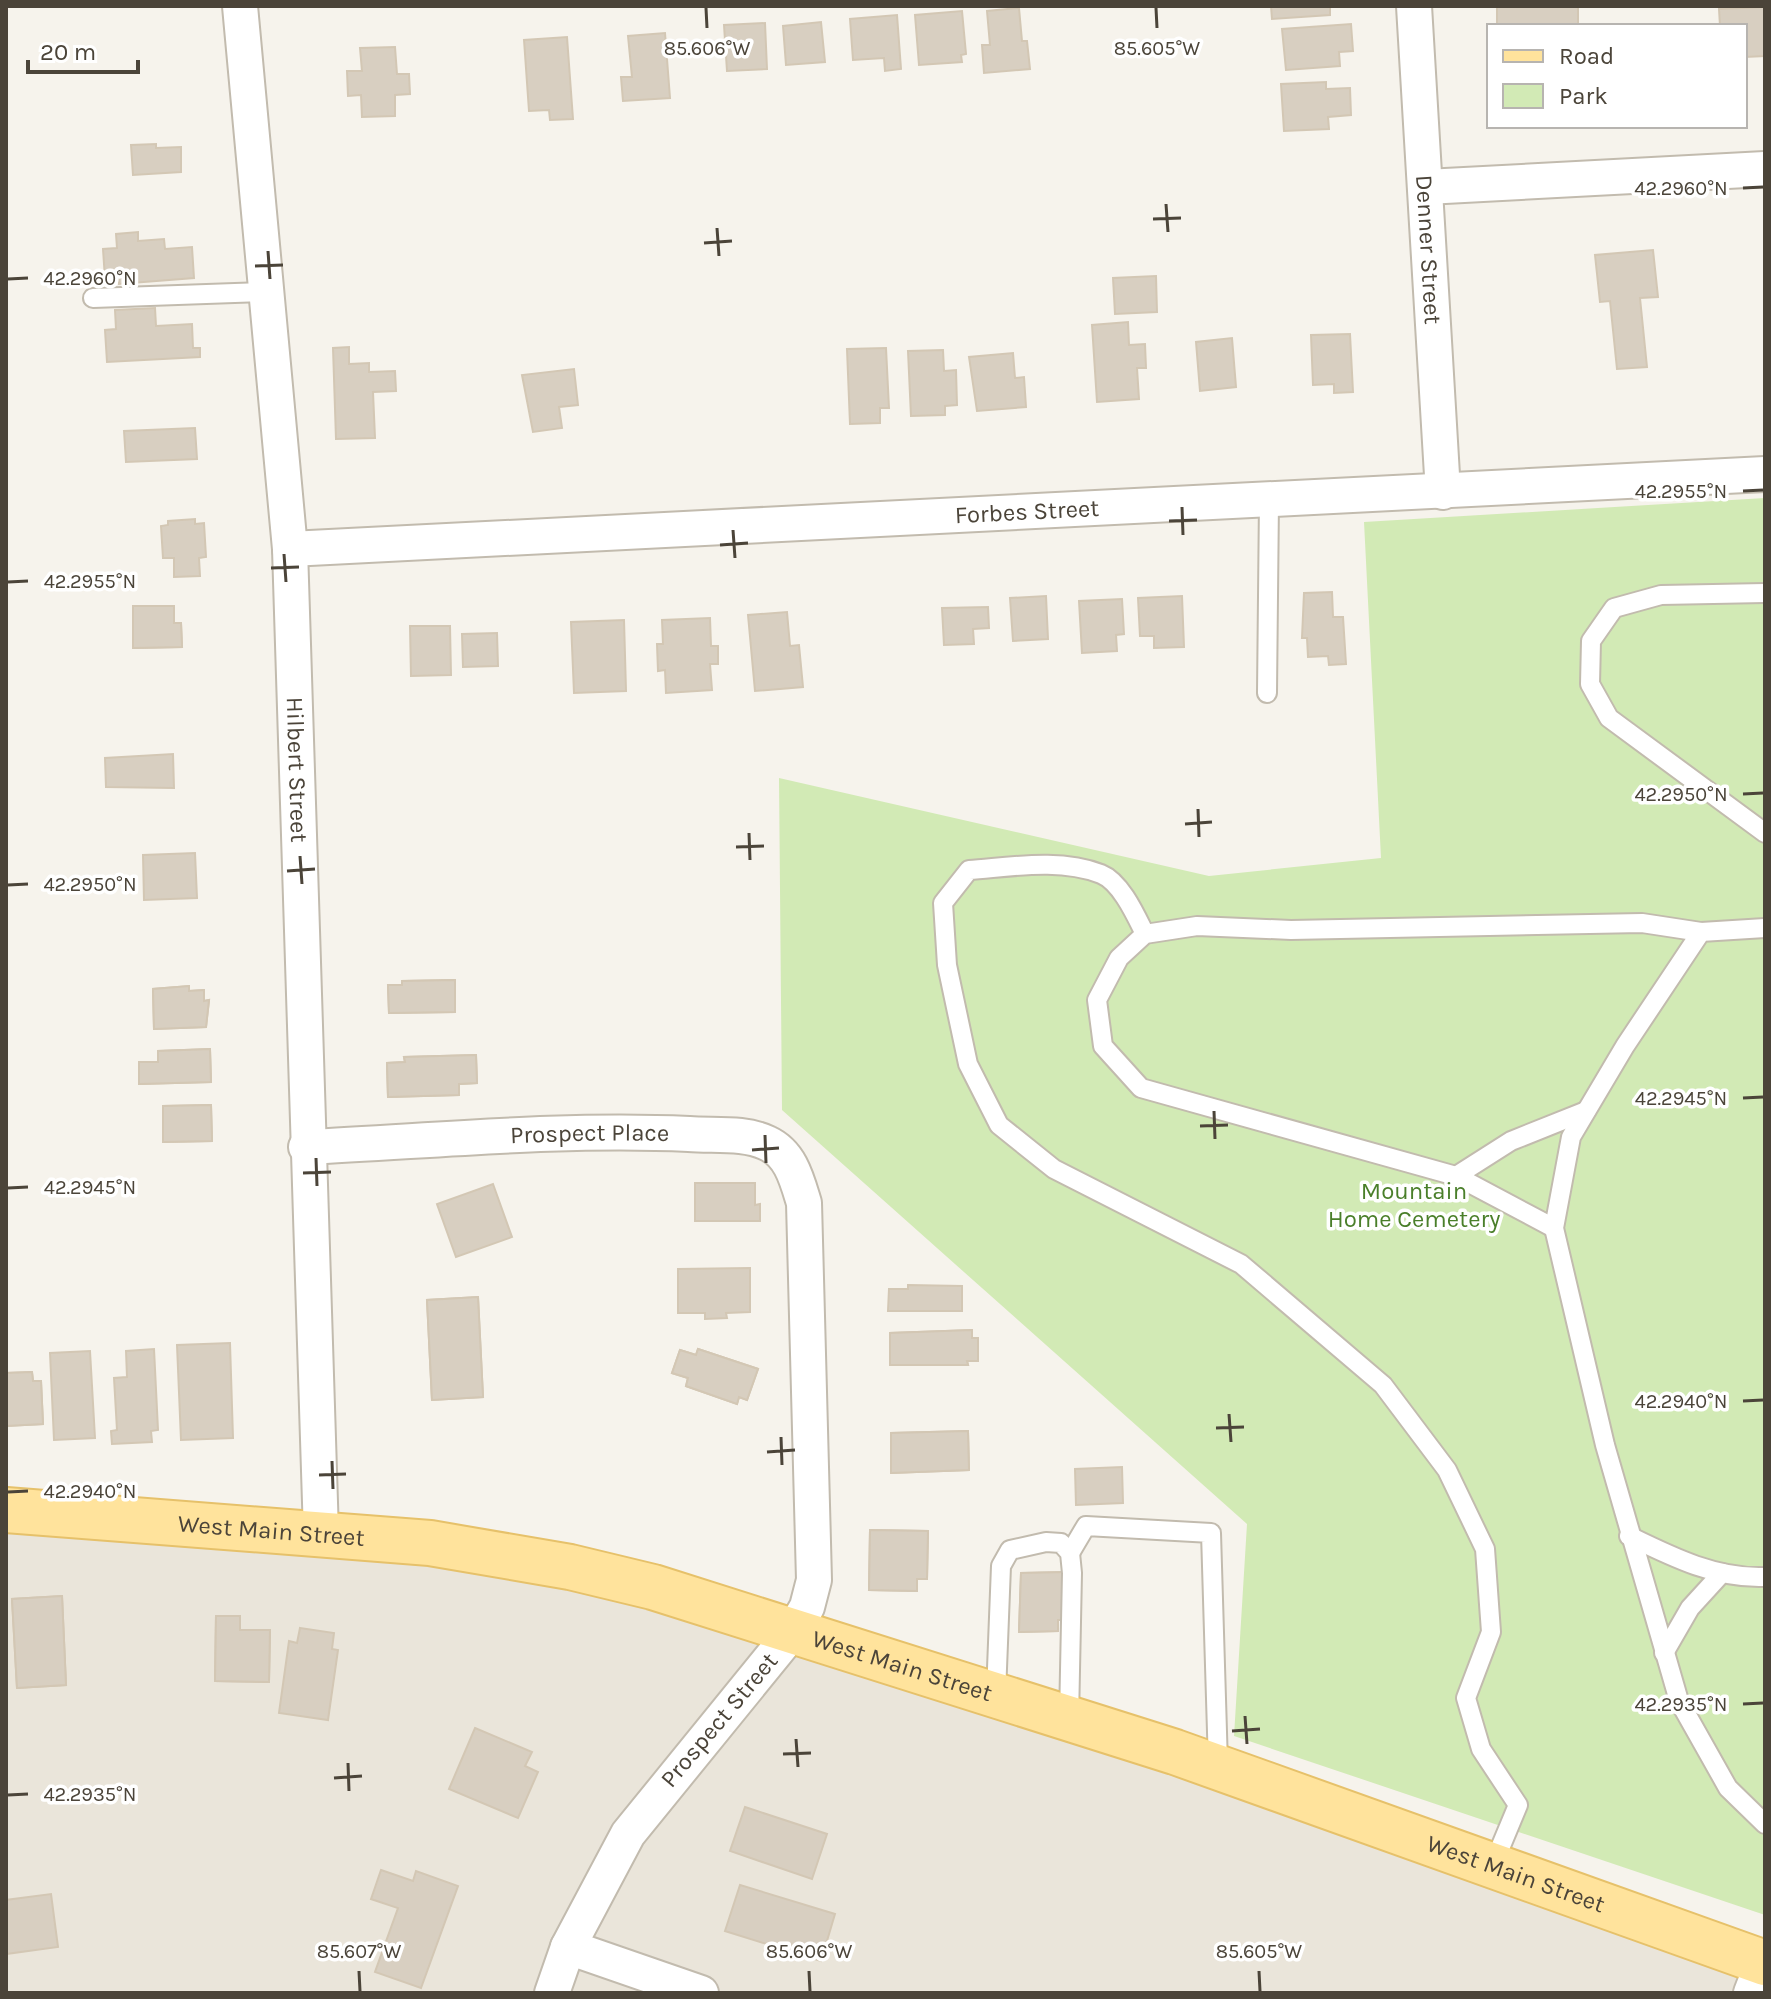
<svg xmlns="http://www.w3.org/2000/svg" width="1771" height="1999" viewBox="0 0 1771 1999" font-family="Karla,sans-serif">
	<style>
		.residential { fill: #eae5da }
		.green { fill: #d2eab5 }
		.building { fill: #d8cfc1; stroke: #d3c7b4; stroke-width: 2 }
		.lines { fill: none; stroke-linecap: round; stroke-linejoin: round }
		.service-casing { stroke: #c2bbae; stroke-width: 22 }
		.minor-casing { stroke: #c2bbae; stroke-width: 38 }
		.primary-casing { stroke: #e6c16a; stroke-width: 48 }
		.service { stroke: #fff; stroke-width: 18 }
		.minor { stroke: #fff; stroke-width: 34 }
		.primary { stroke: #ffe39c; stroke-width: 44 }
		.ticks { fill: none; stroke: #4b4439; stroke-width: 3 }
		.labels { text-anchor: middle; dominant-baseline: central; stroke-width: 7; stroke-linejoin: round; paint-order: stroke }
		.street-label { font-size: 24px; fill: #4b4439; stroke: #fff }
		.park-label { font-size: 24px; fill: #4a7f2a; stroke: #fff }
		.ticks-label { font-size: 20px; text-anchor: middle; fill: #4b4439; stroke: #fff; stroke-width: 7; stroke-linejoin: round; paint-order: stroke }
	</style>
	<rect width="100%" height="100%" fill="#f6f3ec"/>
	<polygon class="residential" points="6,1510 570,1567 1765,1963 1765,1993 6,1993"/>
	<polygon class="green" points="1765,498 1765,1915 1234,1736 1247,1524 782,1110 779,778 1209,876 1381,858 1364,522"/>
	<g class="building">
		<polygon points="1271,6 1330,6 1330,15 1272,19"/>
		<rect x="1497" y="6" width="81" height="20"/>
		<polygon points="1765,7 1765,56 1745,57 1745,26 1720,26 1719,9"/>
		<polygon points="1019,8 1022,41 1027,41 1030,69 984,73 982,45 990,45 987,11"/>
		<polygon points="962,11 966,54 961,55 962,62 919,65 915,15"/>
		<polygon points="897,15 901,69 885,71 884,58 853,60 850,19"/>
		<polygon points="821,22 825,62 786,65 783,26"/>
		<polygon points="765,23 767,69 727,71 724,25"/>
		<polygon points="1351,24 1353,51 1339,52 1340,66 1286,70 1282,29"/>
		<polygon points="665,33 670,98 623,101 621,77 632,77 628,36"/>
		<polygon points="567,37 573,119 550,120 549,110 529,111 524,40"/>
		<polygon points="395,47 397,74 409,74 410,94 395,95 395,116 362,117 361,95 348,96 347,71 362,71 360,48"/>
		<polygon points="1326,82 1326,89 1350,88 1351,115 1328,117 1329,129 1284,131 1281,84"/>
		<polygon points="156,144 156,148 181,147 181,172 133,175 131,145"/>
		<polygon points="138,232 138,241 164,239 165,249 192,247 194,278 119,284 119,278 105,279 103,249 117,248 116,234"/>
		<polygon points="1653,250 1658,297 1640,298 1647,367 1617,369 1610,301 1600,302 1595,255"/>
		<polygon points="1156,276 1157,312 1115,314 1113,278"/>
		<polygon points="155,308 156,326 192,324 193,348 200,348 200,357 107,362 105,330 116,329 115,310"/>
		<polygon points="1128,322 1129,345 1145,344 1146,368 1137,368 1139,399 1097,402 1092,325"/>
		<polygon points="1350,334 1353,392 1334,393 1334,384 1313,385 1311,335"/>
		<polygon points="1232,338 1236,387 1200,391 1196,342"/>
		<polygon points="349,347 349,364 369,363 369,372 395,371 396,391 373,392 375,438 336,439 333,348"/>
		<polygon points="886,348 889,408 880,408 880,423 850,424 847,349"/>
		<polygon points="943,350 944,371 956,370 957,405 945,406 945,415 911,416 908,351"/>
		<polygon points="1013,353 1015,378 1024,377 1026,407 977,411 969,357"/>
		<polygon points="574,369 578,405 559,407 562,428 533,432 522,375"/>
		<polygon points="195,428 197,459 126,462 124,431"/>
		<polygon points="195,519 195,524 204,523 206,557 199,558 200,576 174,577 174,558 163,558 161,526 168,525 168,521"/>
		<polygon points="1332,592 1333,617 1343,617 1346,664 1329,665 1328,656 1308,657 1307,638 1302,638 1304,593"/>
		<polygon points="1046,596 1048,639 1013,641 1010,598"/>
		<polygon points="1182,596 1184,647 1154,648 1154,636 1140,636 1138,598"/>
		<polygon points="1122,599 1124,634 1116,635 1117,651 1082,653 1079,601"/>
		<polygon points="133,606 174,606 174,623 181,623 182,647 133,648"/>
		<polygon points="133,606 174,606 174,623 181,623 182,647 133,648"/>
		<polygon points="988,607 989,628 973,629 974,644 944,645 942,608"/>
		<polygon points="787,612 790,646 799,645 803,687 755,691 748,615"/>
		<polygon points="710,618 711,646 718,646 718,664 710,664 712,690 666,693 665,670 658,671 657,644 663,644 662,620"/>
		<polygon points="624,620 626,691 574,693 571,622"/>
		<polygon points="410,626 450,626 451,675 411,676"/>
		<polygon points="497,633 498,666 463,667 462,634"/>
		<polygon points="173,754 174,788 106,787 105,758"/>
		<polygon points="195,853 197,898 144,900 143,855"/>
		<polygon points="455,980 455,1012 389,1013 388,985 402,985 402,981"/>
		<polygon points="455,980 455,1012 389,1013 388,985 402,985 402,981"/>
		<polygon points="189,986 189,991 204,990 204,1001 209,1000 206,1027 154,1029 153,989"/>
		<polygon points="189,986 189,991 204,990 204,1001 209,1000 206,1027 154,1029 153,989"/>
		<polygon points="210,1049 211,1082 139,1084 139,1062 158,1062 158,1051"/>
		<polygon points="210,1049 211,1082 139,1084 139,1062 158,1062 158,1051"/>
		<polygon points="476,1055 477,1083 459,1084 459,1095 388,1097 387,1063 405,1062 404,1057"/>
		<polygon points="476,1055 477,1083 459,1084 459,1095 388,1097 387,1063 405,1062 404,1057"/>
		<polygon points="211,1105 212,1141 163,1142 163,1106"/>
		<polygon points="211,1105 212,1141 163,1142 163,1106"/>
		<polygon points="695,1183 755,1183 755,1205 760,1204 760,1221 695,1221"/>
		<polygon points="493,1184 512,1237 456,1257 437,1204"/>
		<polygon points="750,1268 750,1312 726,1313 727,1318 705,1319 705,1313 678,1313 678,1269"/>
		<polygon points="908,1285 962,1286 962,1311 888,1311 889,1289 908,1289"/>
		<polygon points="478,1297 483,1397 432,1400 427,1300"/>
		<polygon points="478,1297 483,1397 432,1400 427,1300"/>
		<polygon points="972,1330 972,1338 978,1338 978,1361 967,1361 968,1365 890,1365 890,1333"/>
		<polygon points="972,1330 972,1338 978,1338 978,1361 967,1361 968,1365 890,1365 890,1333"/>
		<polygon points="230,1343 233,1438 181,1440 177,1345"/>
		<polygon points="154,1349 158,1430 151,1431 152,1442 112,1444 111,1431 117,1430 114,1378 127,1377 126,1351"/>
		<polygon points="698,1349 758,1369 747,1400 739,1397 737,1404 686,1386 688,1378 672,1373 680,1350 696,1355"/>
		<polygon points="698,1349 758,1369 747,1400 739,1397 737,1404 686,1386 688,1378 672,1373 680,1350 696,1355"/>
		<polygon points="90,1351 95,1438 54,1440 50,1353"/>
		<polygon points="32,1372 33,1381 41,1381 43,1424 6,1426 6,1373"/>
		<polygon points="32,1372 33,1381 41,1381 43,1424 6,1426 6,1373"/>
		<polygon points="968,1431 969,1470 891,1473 891,1433"/>
		<polygon points="968,1431 969,1470 891,1473 891,1433"/>
		<polygon points="1122,1467 1123,1503 1076,1505 1075,1469"/>
		<polygon points="870,1530 928,1531 927,1579 917,1579 917,1591 869,1590"/>
		<polygon points="870,1530 928,1531 927,1579 917,1579 917,1591 869,1590"/>
		<polygon points="1067,1572 1068,1620 1058,1620 1058,1631 1019,1632 1021,1573"/>
		<polygon points="1067,1572 1068,1620 1058,1620 1058,1631 1019,1632 1021,1573"/>
		<polygon points="62,1596 66,1685 17,1688 12,1599"/>
		<polygon points="62,1596 66,1685 17,1688 12,1599"/>
		<polygon points="216,1616 240,1616 240,1630 270,1630 269,1682 215,1681"/>
		<polygon points="216,1616 240,1616 240,1630 270,1630 269,1682 215,1681"/>
		<polygon points="300,1628 334,1633 332,1649 338,1650 328,1720 279,1713 289,1641 297,1643"/>
		<polygon points="475,1728 532,1752 525,1766 538,1772 518,1818 449,1789"/>
		<polygon points="745,1807 827,1834 812,1879 730,1851"/>
		<polygon points="381,1870 413,1881 416,1871 458,1886 421,1988 375,1972 398,1908 371,1899"/>
		<polygon points="740,1885 835,1914 821,1961 725,1931"/>
		<polygon points="51,1894 58,1947 6,1954 6,1900"/>
	</g>
	<g class="lines">
		<defs>
			<g id="service">
				<polyline points="93,298 266,292"/>
				<polyline points="1765,593 1661,595 1614,608 1591,641 1590,684 1609,718 1765,833"/>
				<polyline points="1267,693 1269,500"/>
				<polyline points="1765,928 1701,932 1625,1046 1571,1137 1554,1228 1605,1445 1679,1701 1728,1788 1765,1824"/>
				<path d="M1145 934C1136 916 1121 882 1101 874 1060 858 1011 867 969 870L943 903 947 965 968 1064 999 1125 1054 1169 1241 1264 1383 1385 1447 1470 1485 1549 1491 1632 1466 1698 1481 1749 1518 1805 1493 1865"/>
				<polyline points="1456,1176 1141,1088 1103,1046 1097,1000 1119,958 1145,934 1197,926 1291,930 1642,923 1701,932"/>
				<polyline points="1554,1228 1456,1176 1511,1141 1586,1111"/>
				<path d="M1629 1536C1672 1557 1716 1579 1765 1577"/>
				<polyline points="1070,1553 1086,1526 1211,1533 1218,1765"/>
				<polyline points="1664,1653 1690,1608 1722,1573"/>
				<polyline points="996,1694 1001,1566 1010,1550 1046,1542 1061,1543 1070,1553 1072,1573 1069,1719"/>
			</g>
			<g id="minor">
				<path id="s1" d="M240 6 290 549 321 1534"/>
				<path id="s2" d="M1414 6 1443 492"/>
				<polyline points="1426,187 1765,169"/>
				<path id="s3" d="M290 549 1765 474"/>
				<path id="s4" d="M306 1147C434 1141 561 1128 689 1134 713 1136 745 1132 767 1143 791 1154 797 1180 804 1203L814 1580 807 1607 793 1631 628 1834 568 1947 552 1993"/>
				<polyline points="568,1947 701,1993"/>
				<polyline points="1751,1993 1763,1962"/>
			</g>
			<g id="primary">
				<path id="s5" d="M6 1510 430 1543 570 1567 653 1587 1175 1752 1765 1963"/>
			</g>
		</defs>
		<use href="#service" class="service-casing"/>
		<use href="#minor" class="minor-casing"/>
		<use href="#primary" class="primary-casing"/>
		<use href="#service" class="service"/>
		<use href="#minor" class="minor"/>
		<use href="#primary" class="primary"/>
	</g>
	<path class="ticks" d="M706 8 707 28M1156 8 1157 28M1743 188 1763 187M1166 204 1168 232M1153 219 1181 218M717 228 719 256M704 243 732 241M268 251 270 279M255 266 283 265M8 279 28 278M1743 491 1763 490M1182 507 1183 535M1169 521 1197 520M733 530 735 558M720 545 748 543M284 554 286 582M271 568 299 567M8 582 28 581M1743 794 1763 793M1198 809 1199 837M1185 824 1212 822M749 833 750 860M736 847 764 846M300 856 302 884M287 871 315 869M8 885 28 884M1743 1098 1763 1097M1214 1111 1215 1139M1200 1126 1228 1125M765 1135 766 1163M752 1150 779 1148M316 1158 317 1186M303 1173 331 1172M8 1188 28 1187M1743 1401 1763 1400M1229 1414 1231 1442M1216 1428 1244 1427M781 1437 782 1465M767 1452 795 1450M332 1461 333 1489M319 1475 346 1474M8 1492 28 1491M1743 1704 1763 1703M1245 1716 1247 1744M1232 1731 1260 1729M796 1739 798 1767M783 1754 811 1753M348 1763 349 1791M334 1778 362 1776M8 1795 28 1794M359 1971 360 1991M809 1971 810 1991M1259 1971 1260 1991"/>
	<g class="labels">
		<g class="street-label">
			<text stroke="none"><textPath href="#s2" startOffset="244">Denner Street</textPath></text>
			<text stroke="none"><textPath href="#s3" startOffset="738">Forbes Street</textPath></text>
			<text stroke="none"><textPath href="#s1" startOffset="766">Hilbert Street</textPath></text>
			<text stroke="none"><textPath href="#s4" startOffset="284">Prospect Place</textPath></text>
			<text stroke="none"><textPath href="#s5" startOffset="266">West Main Street</textPath></text>
			<text stroke="none"><textPath href="#s5" startOffset="914">West Main Street</textPath></text>
			<text transform="translate(719 1720) rotate(-50)">Prospect Street</text>
			<text stroke="none"><textPath href="#s5" startOffset="1562">West Main Street</textPath></text>
		</g>
		<g class="park-label">
			<text x="1414" y="1191">Mountain<tspan x="1414" dy="28">Home Cemetery</tspan></text>
		</g>
	</g>
	<g class="ticks-label">
		<text x="707" y="55">85.606°W</text>
		<text x="1157" y="55">85.605°W</text>
		<text x="1681" y="195">42.2960°N</text>
		<text x="90" y="285">42.2960°N</text>
		<text x="1681" y="498">42.2955°N</text>
		<text x="90" y="588">42.2955°N</text>
		<text x="1681" y="801">42.2950°N</text>
		<text x="90" y="891">42.2950°N</text>
		<text x="1681" y="1105">42.2945°N</text>
		<text x="90" y="1194">42.2945°N</text>
		<text x="1681" y="1408">42.2940°N</text>
		<text x="90" y="1498">42.2940°N</text>
		<text x="1681" y="1711">42.2935°N</text>
		<text x="90" y="1801">42.2935°N</text>
		<text x="359" y="1958">85.607°W</text>
		<text x="809" y="1958">85.606°W</text>
		<text x="1259" y="1958">85.605°W</text>
	</g>
	<rect width="1771" height="1999" fill="none" stroke="#4b4439" stroke-width="16"/>
	<rect x="1487" y="24" width="260" height="104" fill="#ffffff" stroke="#b7b4b0" stroke-width="2"/>
	<rect x="1503" y="50" width="40" height="12" fill="#ffe39c" stroke="#b7b4b0" stroke-width="2"/>
	<text x="1559" y="64" font-size="24" fill="#4b4439">Road</text>
	<rect x="1503" y="84" width="40" height="24" fill="#d2eab5" stroke="#b7b4b0" stroke-width="2"/>
	<text x="1559" y="104" font-size="24" fill="#4b4439">Park</text>
	<path d="M28 60v12h110v-12" fill="none" stroke="#4b4439" stroke-width="4"/>
	<text x="40" y="60" font-size="24" fill="#4b4439" stroke="#ffffff" stroke-width="6" paint-order="stroke">20 m</text>
</svg>
